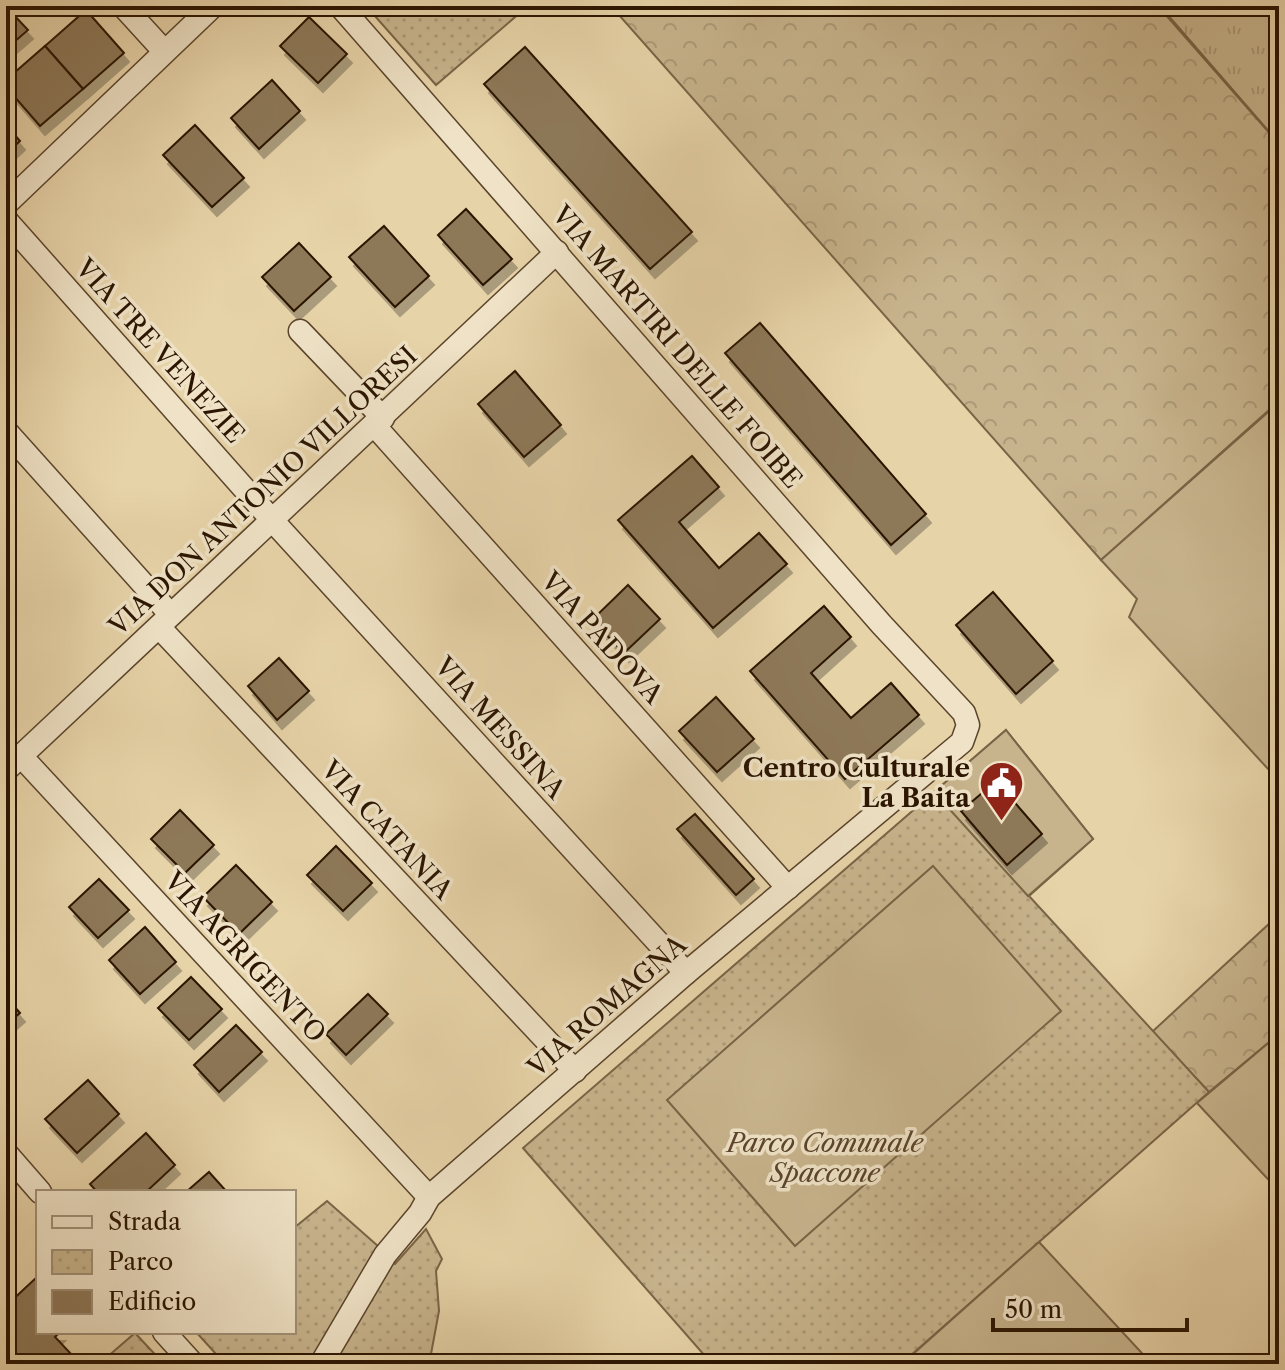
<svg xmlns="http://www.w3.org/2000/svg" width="1285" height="1370" viewBox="0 0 1285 1370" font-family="'Libre Caslon Text',serif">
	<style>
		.grass { fill: url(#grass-tufts); stroke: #796446; stroke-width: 2 }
		.forest { fill: url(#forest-crowns); stroke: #796446; stroke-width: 2 }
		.park { fill: url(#park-dots); stroke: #796446; stroke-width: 2 }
		.garden { fill: #c7b38c; stroke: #796446; stroke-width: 2 }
		.building { fill: #8d7858; stroke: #2b1501; stroke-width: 2; filter: url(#shadow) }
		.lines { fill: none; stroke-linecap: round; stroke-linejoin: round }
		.street-casing { stroke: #5a442b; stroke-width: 25 }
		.street { stroke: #efe2c6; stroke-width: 22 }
		.labels { text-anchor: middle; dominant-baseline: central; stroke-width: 7; stroke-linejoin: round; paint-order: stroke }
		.street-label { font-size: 26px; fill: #2b1501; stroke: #efe2c6 }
		.poi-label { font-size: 26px; font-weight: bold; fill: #2b1501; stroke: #efe2c6; text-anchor: end }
		.park-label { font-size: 26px; font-style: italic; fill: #5a442b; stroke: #efe2c6 }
	</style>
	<defs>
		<pattern id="grass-tufts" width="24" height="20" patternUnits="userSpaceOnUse" patternTransform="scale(2)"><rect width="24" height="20" fill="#c7b38c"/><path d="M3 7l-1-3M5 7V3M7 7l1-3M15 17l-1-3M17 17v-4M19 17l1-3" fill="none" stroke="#ab9977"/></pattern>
		<pattern id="forest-crowns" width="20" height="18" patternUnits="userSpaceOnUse" patternTransform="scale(2)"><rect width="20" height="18" fill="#c7b38c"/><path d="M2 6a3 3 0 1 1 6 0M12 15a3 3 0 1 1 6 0" fill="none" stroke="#ab9977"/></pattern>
		<pattern id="park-dots" width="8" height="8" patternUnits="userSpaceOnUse" patternTransform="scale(2)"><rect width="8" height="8" fill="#c7b38c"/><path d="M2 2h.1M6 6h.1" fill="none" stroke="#ab9977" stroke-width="1.8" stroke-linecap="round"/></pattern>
		<filter id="shadow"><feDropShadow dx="5" dy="9" stdDeviation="0" flood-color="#0004"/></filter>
	</defs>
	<rect width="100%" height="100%" fill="#e7d3a8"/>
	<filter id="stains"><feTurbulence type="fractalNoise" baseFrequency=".0025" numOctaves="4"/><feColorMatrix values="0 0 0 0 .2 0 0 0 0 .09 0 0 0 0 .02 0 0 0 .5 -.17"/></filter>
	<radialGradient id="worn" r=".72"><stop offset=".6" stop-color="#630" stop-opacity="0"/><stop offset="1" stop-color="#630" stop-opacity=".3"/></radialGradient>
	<polygon class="grass" points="1160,6 1279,6 1279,143"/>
	<g class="forest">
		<polygon points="611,6 1158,6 1279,144 1279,401 1101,560"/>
		<polygon points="1271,922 1279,931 1279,1034 1209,1092 1152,1032"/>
	</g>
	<g class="park">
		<polygon points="366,6 528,6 436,85"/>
		<polygon points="1006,730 1093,839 1029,896 1209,1092 901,1364 712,1364 523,1148"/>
		<polygon points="327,1201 379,1247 395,1264 426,1229 442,1259 436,1271 439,1311 431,1354 441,1364 225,1364 196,1332 294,1332 294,1228"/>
		<polygon points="135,1333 164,1364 99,1364"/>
	</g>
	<g class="garden">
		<polygon points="1276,405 1279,408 1279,781 1129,617 1137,599 1101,560"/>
		<polygon points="1006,730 1093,839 1028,896 934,792"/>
		<polygon points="933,866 1061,1011 795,1246 667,1100"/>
		<polygon points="1279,1034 1279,1191 1197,1103"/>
		<polygon points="1039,1242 1152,1364 921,1364 912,1355"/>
	</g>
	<g class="building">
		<polygon points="86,10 124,53 83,89 45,46"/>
		<polygon points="12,13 28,30 6,49 6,18"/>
		<polygon points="309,17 347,54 318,83 280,46"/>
		<polygon points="45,46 83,89 40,126 6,87 6,80"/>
		<polygon points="525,47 692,232 650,269 484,84"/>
		<polygon points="272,80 300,111 259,149 231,118"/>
		<polygon points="6,125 20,141 6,154"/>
		<polygon points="195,125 244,178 212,207 163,155"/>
		<polygon points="466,209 512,259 483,285 438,235"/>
		<polygon points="384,226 429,276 395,307 349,257"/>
		<polygon points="299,243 331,277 294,311 262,277"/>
		<polygon points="760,323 926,514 891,545 725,353"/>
		<polygon points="515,371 561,425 524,457 478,404"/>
		<polygon points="692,456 719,487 679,522 719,568 759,533 787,564 713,628 618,520"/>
		<polygon points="628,585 660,619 624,653 592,620"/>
		<polygon points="993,592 1053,661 1016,694 956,625"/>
		<polygon points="824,606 851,637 811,673 851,718 891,683 919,715 845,779 750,671"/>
		<polygon points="279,658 309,691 277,720 248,686"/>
		<polygon points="716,697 754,739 717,772 679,731"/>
		<polygon points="996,781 1042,834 1007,865 961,811"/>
		<polygon points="180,810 214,845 185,873 151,839"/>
		<polygon points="695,814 754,879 736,895 677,829"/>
		<polygon points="336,846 372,883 343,911 307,875"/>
		<polygon points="236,865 272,902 239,934 203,897"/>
		<polygon points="99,879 129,910 98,938 69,907"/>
		<polygon points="145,927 176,962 140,994 109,960"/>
		<polygon points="191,977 222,1009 189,1040 158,1008"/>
		<polygon points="368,994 388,1014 346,1055 326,1034"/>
		<polygon points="6,997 20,1013 6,1025"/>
		<polygon points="236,1025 262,1052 219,1092 194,1065"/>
		<polygon points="88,1080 119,1114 77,1153 45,1119"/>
		<polygon points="146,1133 175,1165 146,1192 97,1192 90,1184"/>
		<polygon points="209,1172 227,1192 186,1192"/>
		<polygon points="38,1276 38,1332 60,1332 55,1337 72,1355 63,1364 18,1364 6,1351 6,1306"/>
	</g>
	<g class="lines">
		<defs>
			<g id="street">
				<polyline points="123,6 164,51"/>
				<polyline points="6,204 213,6"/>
				<polyline points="6,220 272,520 686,973"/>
				<polyline points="300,331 383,418"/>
				<polyline points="374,425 788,888"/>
				<polyline points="6,431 170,614"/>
				<polyline points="159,627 575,1071"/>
				<polyline points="21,756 429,1197"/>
				<polyline points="6,770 557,252"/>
				<polyline points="6,1153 40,1192"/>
				<polyline points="164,1332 193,1364"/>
				<polyline points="321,1364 385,1255 420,1213 429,1197 686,973 962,742 968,725 964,713 882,625 340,6"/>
			</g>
		</defs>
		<use href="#street" class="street-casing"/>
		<use href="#street" class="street"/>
	</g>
	<defs>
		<symbol id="civic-pin" viewBox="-11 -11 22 30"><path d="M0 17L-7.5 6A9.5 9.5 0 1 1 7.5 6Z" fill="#8f2418" stroke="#efe2c6"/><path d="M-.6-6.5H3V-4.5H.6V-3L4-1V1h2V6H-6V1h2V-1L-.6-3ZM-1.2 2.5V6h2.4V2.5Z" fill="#fff"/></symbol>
	</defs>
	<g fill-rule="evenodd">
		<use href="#civic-pin" x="976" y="758" width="51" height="69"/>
	</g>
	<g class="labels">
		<g class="street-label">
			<text transform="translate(677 347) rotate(49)">VIA MARTIRI DELLE FOIBE</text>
			<text transform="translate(160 351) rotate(48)">VIA TRE VENEZIE</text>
			<text transform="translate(263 491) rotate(-43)">VIA DON ANTONIO VILLORESI</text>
			<text transform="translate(602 638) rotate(48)">VIA PADOVA</text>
			<text transform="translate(500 728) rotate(48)">VIA MESSINA</text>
			<text transform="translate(387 830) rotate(47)">VIA CATANIA</text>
			<text transform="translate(245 957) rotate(47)">VIA AGRIGENTO</text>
			<text transform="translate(607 1006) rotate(-41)">VIA ROMAGNA</text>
		</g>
		<g class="poi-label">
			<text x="970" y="768">Centro Culturale<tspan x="970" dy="30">La Baita</tspan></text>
		</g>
		<g class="park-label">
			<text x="825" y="1143">Parco Comunale<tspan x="825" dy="30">Spaccone</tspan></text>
		</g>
	</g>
	<rect width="1285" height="1370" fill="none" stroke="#e7d3a8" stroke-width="32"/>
	<rect x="8" y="8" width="1269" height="1354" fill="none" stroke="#2b1501" stroke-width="4"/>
	<rect x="16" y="16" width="1253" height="1338" fill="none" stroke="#2b1501" stroke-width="2"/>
	<rect x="36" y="1190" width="260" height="144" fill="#efe2c6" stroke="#a19077" stroke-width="2"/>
	<rect x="52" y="1216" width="40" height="12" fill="#efe2c6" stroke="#a19077" stroke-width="2"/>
	<text x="108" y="1230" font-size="24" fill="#2b1501">Strada</text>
	<rect x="52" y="1250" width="40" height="24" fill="url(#park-dots)" stroke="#a19077" stroke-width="2"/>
	<text x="108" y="1270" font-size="24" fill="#2b1501">Parco</text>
	<rect x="52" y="1290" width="40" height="24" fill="#8d7858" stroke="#a19077" stroke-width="2"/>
	<text x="108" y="1310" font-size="24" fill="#2b1501">Edificio</text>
	<path d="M993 1318v12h194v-12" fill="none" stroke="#2b1501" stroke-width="4"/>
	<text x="1005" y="1318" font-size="24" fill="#2b1501" stroke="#efe2c6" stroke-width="6" paint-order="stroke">50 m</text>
	<rect width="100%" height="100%" filter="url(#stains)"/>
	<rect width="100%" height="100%" fill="url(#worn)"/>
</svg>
